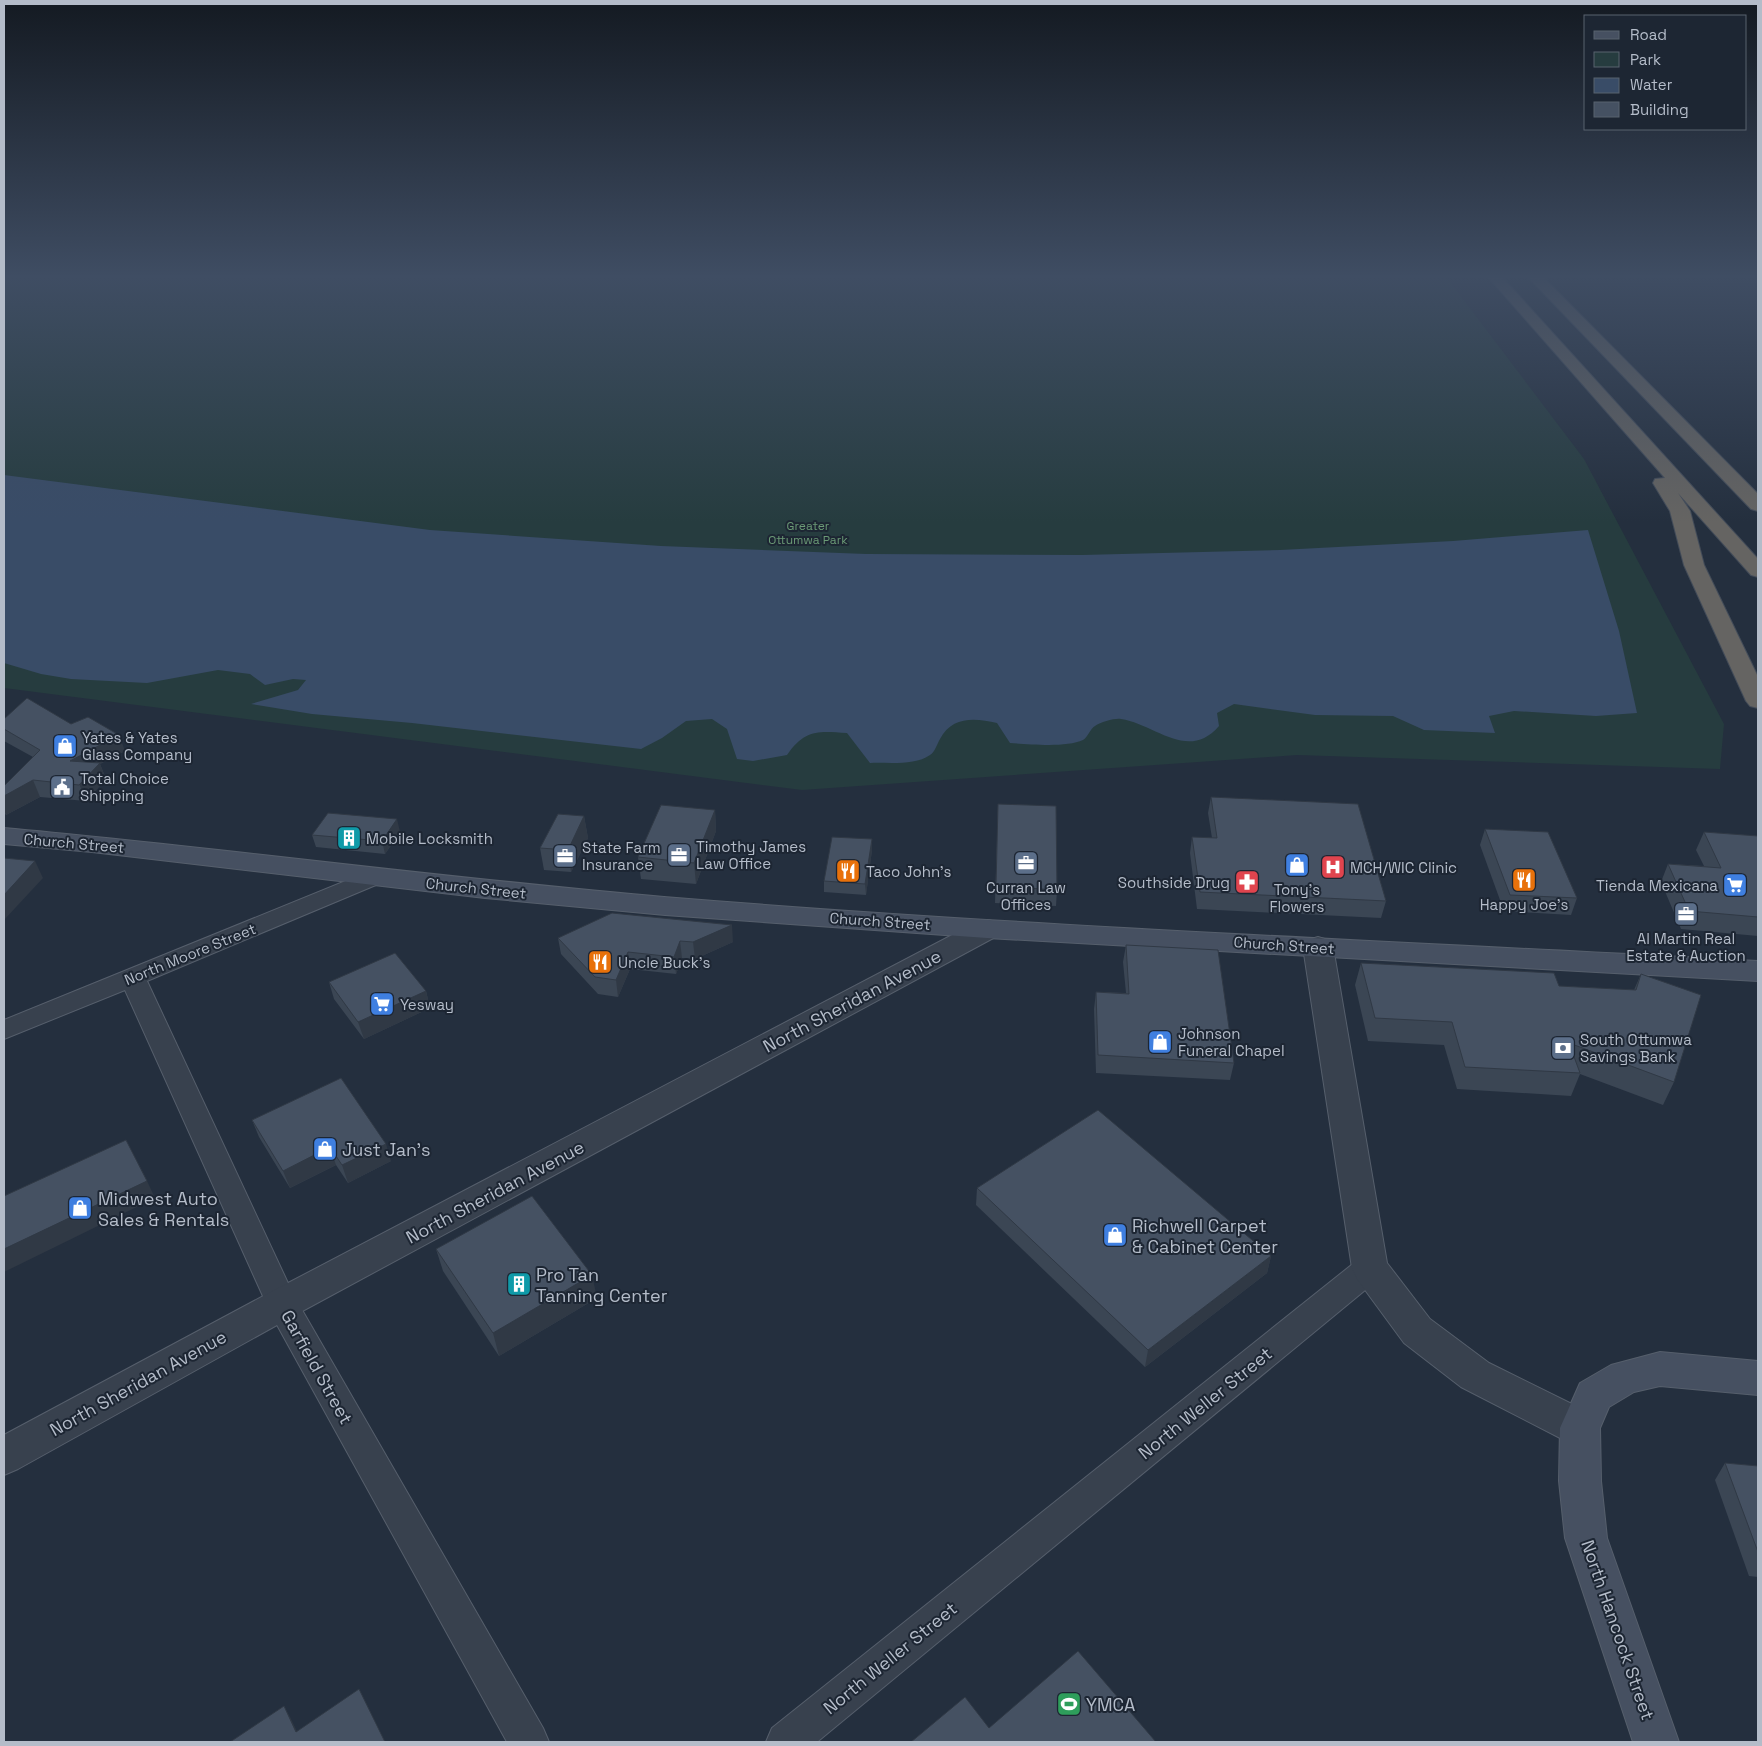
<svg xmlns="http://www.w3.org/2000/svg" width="1762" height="1746" viewBox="0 0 1762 1746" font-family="'Space Grotesk',sans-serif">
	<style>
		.green { fill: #263c3f }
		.water { fill: #394c67 }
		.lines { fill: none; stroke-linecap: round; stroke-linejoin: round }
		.minor-casing { stroke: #565f6c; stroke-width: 2 }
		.tertiary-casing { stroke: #565f6c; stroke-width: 2 }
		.secondary-casing { stroke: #565f6c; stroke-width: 2 }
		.trunk-casing { stroke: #434c59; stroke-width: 2 }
		.minor { fill: #38414e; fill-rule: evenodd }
		.tertiary { fill: #38414e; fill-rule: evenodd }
		.secondary { fill: #465061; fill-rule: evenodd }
		.trunk { fill: #656462; fill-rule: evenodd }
		.wall { fill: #3b4654 }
		.shaded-wall { fill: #303945 }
		.building { fill: #455162; stroke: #303945 }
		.labels { text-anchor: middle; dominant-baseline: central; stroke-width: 4; stroke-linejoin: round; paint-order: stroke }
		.far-park-label { font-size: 12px; fill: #6b9a76; stroke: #1d2633 }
		.poi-label { font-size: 15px; fill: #b4bcc9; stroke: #1d2633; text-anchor: start }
		.street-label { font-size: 15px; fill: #b4bcc9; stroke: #1d2633 }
		.near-street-label { font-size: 18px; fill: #b4bcc9; stroke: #1d2633 }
		.near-poi-label { font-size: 18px; fill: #b4bcc9; stroke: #1d2633; text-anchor: start }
	</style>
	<rect width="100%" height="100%" fill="#242f3e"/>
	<polygon class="green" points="4,278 1447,278 1584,459 1724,724 1720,769 1297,755 802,790 4,688"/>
	<path class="water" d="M4 475 430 530 661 546 866 554 1082 555 1280 550 1453 541 1588 530 1619 631 1637 713 1596 716 1514 711 1489 716 1495 733 1424 730 1393 716 1315 715 1234 704 1217 713 1219 726C1188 762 1155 724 1121 719 1115 718 1101 722 1095 726 1090 729 1088 737 1083 740 1066 748 1028 744 1010 743L997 723C975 718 952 716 940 739 937 744 935 752 930 755 915 766 888 762 870 763L847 733C818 731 805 729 787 755L753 761 737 759 727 729 712 719 686 721 662 738 641 749 412 723 312 714 251 704 298 690 306 680 293 679 265 685 250 674 218 670 147 683 71 679 41 674 4 663Z"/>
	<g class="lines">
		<defs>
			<g id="minor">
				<polygon points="375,869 383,872 387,877 383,882 147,981 294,1296 543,1728 549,1742 507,1742 271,1314 125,990 4,1039 4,1020"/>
				<polygon points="1370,1255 1381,1259 1386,1268 1381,1277 817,1742 766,1742 772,1728 1359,1259"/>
			</g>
			<g id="tertiary">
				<polygon points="987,920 997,922 1001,929 997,936 295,1315 18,1469 4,1475 4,1435 269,1293 977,922"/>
				<polygon points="1318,937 1328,940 1333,947 1387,1263 1430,1319 1489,1363 1594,1415 1600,1428 1594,1441 1580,1446 1566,1441 1461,1387 1404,1343 1357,1279 1352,1268 1303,947 1308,940"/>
			</g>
			<g id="secondary">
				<path d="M4 828C224 848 443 878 664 897 1028 927 1393 941 1758 961V981L987 938 665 915 485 898 92 852 4 844Z"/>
				<polygon points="1660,1352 1758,1361 1758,1395 1660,1386 1634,1392 1609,1407 1600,1428 1601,1481 1607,1538 1679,1742 1633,1742 1565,1538 1559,1481 1560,1428 1580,1383 1611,1365"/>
			</g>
			<g id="trunk">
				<polygon points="1489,278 1503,278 1758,559 1758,577 1751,575 1678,493 1690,511 1704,565 1758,677 1758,708 1750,706 1746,701 1684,565 1670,511 1653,483 1655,479 1665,478"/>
				<polygon points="1529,278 1544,278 1758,494 1758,511 1751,509"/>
			</g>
		</defs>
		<use href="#minor" class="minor-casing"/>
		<use href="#tertiary" class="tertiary-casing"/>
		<use href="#secondary" class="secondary-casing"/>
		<use href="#trunk" class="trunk-casing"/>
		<use href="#minor" class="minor"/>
		<use href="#tertiary" class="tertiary"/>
		<use href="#secondary" class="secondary"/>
		<use href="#trunk" class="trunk"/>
	</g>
	<g class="wall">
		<polygon points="4,719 71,724 125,751 100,764 106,779 86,801 40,797 6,815 4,812 4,786 33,757 4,741"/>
		<polygon points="1211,797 1386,901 1381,918 1197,909 1190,853 1192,837 1212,838 1208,813"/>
		<polygon points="998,804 1057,890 1056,906 995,903"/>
		<polygon points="715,810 716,831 696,884 641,879 638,857"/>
		<polygon points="584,816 588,838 571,872 544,870 540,848"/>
		<polygon points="1485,829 1577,898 1571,915 1504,911 1480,845"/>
		<polygon points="400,832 385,854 316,847 312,835"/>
		<polygon points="1704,832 1758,836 1758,936 1681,929 1661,882 1668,864 1704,866 1696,850"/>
		<polygon points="872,839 872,850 866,895 824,892 824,881"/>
		<polygon points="558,938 733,942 695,959 682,958 676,974 630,969 618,997 598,994 561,954"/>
		<polygon points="1126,945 1234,1063 1230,1080 1096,1073 1094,1009 1096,992 1126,993 1123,962"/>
		<polygon points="1361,963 1559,986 1634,990 1641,974 1674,1082 1663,1105 1580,1074 1571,1096 1457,1089 1444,1045 1368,1041 1355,985"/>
		<polygon points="329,982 426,991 430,1008 364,1039 334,999"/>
		<polygon points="252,1120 391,1161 348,1183 336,1165 290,1188 259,1137"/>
		<polygon points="977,1188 1271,1256 1267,1273 1145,1367 976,1205"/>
		<polygon points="436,1249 597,1298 499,1356 443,1271"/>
		<polygon points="1725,1463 1758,1466 1758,1577 1749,1576 1715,1480"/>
	</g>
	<g class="shaded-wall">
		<polygon points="119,735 125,751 100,764 106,779 86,801 70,761"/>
		<polygon points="33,780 40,797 6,815 4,810 4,796"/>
		<polygon points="715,810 716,831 696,884 694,863"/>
		<polygon points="584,816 588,838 571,872 568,850"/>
		<polygon points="397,819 400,832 385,854 382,841"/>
		<polygon points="872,839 872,850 866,895 865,884"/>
		<polygon points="35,861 43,878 4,920 4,895"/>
		<polygon points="732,925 733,942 695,959 693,942"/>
		<polygon points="680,941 682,958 676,974 674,957"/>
		<polygon points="628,952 630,969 618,997 616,980"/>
		<polygon points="426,991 430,1008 364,1039 358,1022"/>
		<polygon points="386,1144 391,1161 348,1183 342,1165"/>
		<polygon points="330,1147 336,1165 290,1188 283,1171"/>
		<polygon points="147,1181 155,1198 4,1272 4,1249"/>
		<polygon points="1271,1256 1267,1273 1145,1367 1148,1350"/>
		<polygon points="592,1275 597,1298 499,1356 493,1333"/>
		<polygon points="284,1706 290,1717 302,1742 296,1732"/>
	</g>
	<g class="building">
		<polygon points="27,698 71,724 88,717 119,735 70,761 100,763 79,785 33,780 4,796 4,786 40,750 4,729 4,719"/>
		<polygon points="1211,797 1358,804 1386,901 1200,892 1192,837 1217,838"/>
		<polygon points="998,804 1056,806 1057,890 996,886"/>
		<polygon points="661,805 715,810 694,863 638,857"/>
		<polygon points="328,813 397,819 382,841 312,835"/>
		<polygon points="558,814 584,816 568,850 540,848"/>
		<polygon points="1485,829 1548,832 1577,898 1510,895"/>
		<polygon points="1704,832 1758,836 1758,917 1689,911 1668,864 1721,868"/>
		<polygon points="832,837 872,839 865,884 824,881"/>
		<polygon points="4,858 35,861 4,895"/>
		<polygon points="612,913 732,925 693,942 680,941 674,957 628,952 616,980 595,977 558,938"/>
		<polygon points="1126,945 1218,950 1234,1063 1098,1055 1096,992 1129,994"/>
		<polygon points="395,953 426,991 358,1022 329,982"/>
		<polygon points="1361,963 1554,973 1559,986 1636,990 1641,974 1701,995 1674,1082 1569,1043 1580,1073 1465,1067 1452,1022 1375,1018"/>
		<polygon points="341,1078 386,1144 342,1165 330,1147 283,1171 252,1120"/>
		<polygon points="1098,1110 1271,1256 1148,1350 977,1188"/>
		<polygon points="126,1140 147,1181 4,1249 4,1196"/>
		<polygon points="532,1196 592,1275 493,1333 436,1249"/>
		<polygon points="1725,1463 1758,1466 1758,1552"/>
		<polygon points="1078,1651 1156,1742 911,1742 965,1697 989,1728"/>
		<polygon points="359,1689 385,1742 230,1742 284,1706 296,1732"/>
	</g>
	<linearGradient id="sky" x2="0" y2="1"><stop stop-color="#141a22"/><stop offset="0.53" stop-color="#3f4d63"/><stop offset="1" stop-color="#3f4d63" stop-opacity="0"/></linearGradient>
	<rect width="1762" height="522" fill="url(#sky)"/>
	<defs>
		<symbol id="shop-square" viewBox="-11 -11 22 22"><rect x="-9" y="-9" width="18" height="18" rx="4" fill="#3f7fe0" stroke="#1d2633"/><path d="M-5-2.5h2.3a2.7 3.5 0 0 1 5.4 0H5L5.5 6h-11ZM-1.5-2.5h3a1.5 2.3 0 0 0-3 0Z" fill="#fff"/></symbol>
		<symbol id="civic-square" viewBox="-11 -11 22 22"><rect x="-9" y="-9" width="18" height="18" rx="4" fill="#5c6f8a" stroke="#1d2633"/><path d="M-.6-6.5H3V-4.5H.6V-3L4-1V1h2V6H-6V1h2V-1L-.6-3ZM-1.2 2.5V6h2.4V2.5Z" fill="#fff"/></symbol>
		<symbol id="building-square" viewBox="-11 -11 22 22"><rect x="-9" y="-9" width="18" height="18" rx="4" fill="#0f9aa8" stroke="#1d2633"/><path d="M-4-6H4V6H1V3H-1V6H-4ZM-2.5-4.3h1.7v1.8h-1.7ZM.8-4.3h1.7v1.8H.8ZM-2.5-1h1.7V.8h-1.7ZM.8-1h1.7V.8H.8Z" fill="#fff"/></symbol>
		<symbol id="office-square" viewBox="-11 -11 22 22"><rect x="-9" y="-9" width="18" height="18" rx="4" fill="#5c6f8a" stroke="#1d2633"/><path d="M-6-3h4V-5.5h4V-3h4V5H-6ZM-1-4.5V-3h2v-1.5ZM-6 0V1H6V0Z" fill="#fff"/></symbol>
		<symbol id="hospital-square" viewBox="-11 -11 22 22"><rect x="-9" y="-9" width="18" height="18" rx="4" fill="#e0444e" stroke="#1d2633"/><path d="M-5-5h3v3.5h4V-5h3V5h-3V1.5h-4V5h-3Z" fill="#fff"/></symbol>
		<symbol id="restaurant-square" viewBox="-11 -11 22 22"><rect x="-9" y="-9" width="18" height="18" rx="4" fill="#e8710a" stroke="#1d2633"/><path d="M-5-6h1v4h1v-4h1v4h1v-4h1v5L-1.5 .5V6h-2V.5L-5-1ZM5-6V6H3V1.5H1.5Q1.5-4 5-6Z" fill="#fff"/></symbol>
		<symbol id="pharmacy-square" viewBox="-11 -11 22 22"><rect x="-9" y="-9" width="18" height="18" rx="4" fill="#e0444e" stroke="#1d2633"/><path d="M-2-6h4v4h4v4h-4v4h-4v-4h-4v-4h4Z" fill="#fff"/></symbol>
		<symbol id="supermarket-square" viewBox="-11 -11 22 22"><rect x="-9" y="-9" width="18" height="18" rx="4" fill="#3f7fe0" stroke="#1d2633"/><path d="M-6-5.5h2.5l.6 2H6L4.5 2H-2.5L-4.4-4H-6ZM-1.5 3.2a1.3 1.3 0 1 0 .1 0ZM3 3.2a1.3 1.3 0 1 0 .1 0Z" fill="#fff"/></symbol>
		<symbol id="bank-square" viewBox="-11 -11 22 22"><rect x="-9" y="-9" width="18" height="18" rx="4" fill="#5c6f8a" stroke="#1d2633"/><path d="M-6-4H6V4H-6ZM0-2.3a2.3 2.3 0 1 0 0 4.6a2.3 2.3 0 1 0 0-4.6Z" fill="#fff"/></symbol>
		<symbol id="stadium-square" viewBox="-11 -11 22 22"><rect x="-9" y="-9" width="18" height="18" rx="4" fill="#2e9e5b" stroke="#1d2633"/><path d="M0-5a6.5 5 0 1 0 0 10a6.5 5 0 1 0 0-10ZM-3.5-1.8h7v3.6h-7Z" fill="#fff"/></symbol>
	</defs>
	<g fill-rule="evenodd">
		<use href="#shop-square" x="51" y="732" width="28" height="28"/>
		<use href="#civic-square" x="48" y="773" width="28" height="28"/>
		<use href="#building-square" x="335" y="824" width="28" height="28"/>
		<use href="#office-square" x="665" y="841" width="28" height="28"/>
		<use href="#office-square" x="551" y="842" width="28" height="28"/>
		<use href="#office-square" x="1012" y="849" width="28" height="28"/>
		<use href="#shop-square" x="1283" y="851" width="28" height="28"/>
		<use href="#hospital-square" x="1319" y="853" width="28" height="28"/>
		<use href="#restaurant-square" x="834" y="857" width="28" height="28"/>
		<use href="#restaurant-square" x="1510" y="866" width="28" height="28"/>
		<use href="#pharmacy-square" x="1233" y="868" width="28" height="28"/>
		<use href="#supermarket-square" x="1721" y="871" width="28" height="28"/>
		<use href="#office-square" x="1672" y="900" width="28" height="28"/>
		<use href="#restaurant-square" x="586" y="948" width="28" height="28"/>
		<use href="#supermarket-square" x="368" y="990" width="28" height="28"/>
		<use href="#shop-square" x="1146" y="1028" width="28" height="28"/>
		<use href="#bank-square" x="1549" y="1034" width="28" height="28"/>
		<use href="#shop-square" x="311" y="1135" width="28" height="28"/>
		<use href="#shop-square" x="66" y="1194" width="28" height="28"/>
		<use href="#shop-square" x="1101" y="1221" width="28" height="28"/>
		<use href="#building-square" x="505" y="1270" width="28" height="28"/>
		<use href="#stadium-square" x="1055" y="1690" width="28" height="28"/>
	</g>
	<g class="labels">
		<g class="far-park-label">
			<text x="808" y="526">Greater<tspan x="808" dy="14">Ottumwa Park</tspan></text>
		</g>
		<g class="poi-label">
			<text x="82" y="737">Yates &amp; Yates<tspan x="82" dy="17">Glass Company</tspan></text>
			<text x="80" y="778">Total Choice<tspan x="80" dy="17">Shipping</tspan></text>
			<text x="366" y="838">Mobile Locksmith</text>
			<text x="696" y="846">Timothy James<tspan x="696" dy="17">Law Office</tspan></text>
			<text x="582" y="847">State Farm<tspan x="582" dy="17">Insurance</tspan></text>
			<text x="1350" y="867">MCH/WIC Clinic</text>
			<text x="866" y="871">Taco John's</text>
			<text x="1230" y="882" text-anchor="end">Southside Drug</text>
			<text x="1718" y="885" text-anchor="end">Tienda Mexicana</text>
			<text x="1026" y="887" text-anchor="middle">Curran Law<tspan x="1026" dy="17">Offices</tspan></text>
			<text x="1297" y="889" text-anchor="middle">Tony's<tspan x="1297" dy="17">Flowers</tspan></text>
			<text x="1524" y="904" text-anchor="middle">Happy Joe's</text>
			<text x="1686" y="938" text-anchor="middle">Al Martin Real<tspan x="1686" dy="17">Estate &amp; Auction</tspan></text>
			<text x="618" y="962">Uncle Buck's</text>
			<text x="400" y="1004">Yesway</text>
			<text x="1178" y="1033">Johnson<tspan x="1178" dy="17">Funeral Chapel</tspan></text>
			<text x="1580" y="1039">South Ottumwa<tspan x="1580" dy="17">Savings Bank</tspan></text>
		</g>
		<g class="street-label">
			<text transform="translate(74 843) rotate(5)">Church Street</text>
			<text transform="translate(476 888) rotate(6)">Church Street</text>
			<text transform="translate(880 921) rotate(4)">Church Street</text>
			<text transform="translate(1284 945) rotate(4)">Church Street</text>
			<text transform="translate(190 954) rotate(-22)">North Moore Street</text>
		</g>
		<g class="near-street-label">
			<text transform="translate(852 1001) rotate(-28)">North Sheridan Avenue</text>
			<text transform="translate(495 1192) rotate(-28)">North Sheridan Avenue</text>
			<text transform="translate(317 1367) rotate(61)">Garfield Street</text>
			<text transform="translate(138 1383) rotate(-29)">North Sheridan Avenue</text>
			<text transform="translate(1205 1403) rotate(-39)">North Weller Street</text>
			<text transform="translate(1618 1630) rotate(71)">North Hancock Street</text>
			<text transform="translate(890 1658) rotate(-39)">North Weller Street</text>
		</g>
		<g class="near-poi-label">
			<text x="342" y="1149">Just Jan's</text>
			<text x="98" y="1198">Midwest Auto<tspan x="98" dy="21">Sales &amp; Rentals</tspan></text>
			<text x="1132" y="1225">Richwell Carpet<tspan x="1132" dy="21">&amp; Cabinet Center</tspan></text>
			<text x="536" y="1274">Pro Tan<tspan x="536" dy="21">Tanning Center</tspan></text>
			<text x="1086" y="1704">YMCA</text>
		</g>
	</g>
	<rect width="1762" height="1746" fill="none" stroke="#b4bcc9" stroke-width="10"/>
	<rect x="1584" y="15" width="162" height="115" fill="#1d2633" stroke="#59626f"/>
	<rect x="1594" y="31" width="25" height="8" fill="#465061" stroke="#59626f"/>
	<text x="1630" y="40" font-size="15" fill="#b4bcc9">Road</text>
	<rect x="1594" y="52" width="25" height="15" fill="#263c3f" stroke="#59626f"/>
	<text x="1630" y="65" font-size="15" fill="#b4bcc9">Park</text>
	<rect x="1594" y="78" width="25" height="15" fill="#394c67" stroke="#59626f"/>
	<text x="1630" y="90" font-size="15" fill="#b4bcc9">Water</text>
	<rect x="1594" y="102" width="25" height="15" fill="#455162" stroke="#59626f"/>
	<text x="1630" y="115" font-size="15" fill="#b4bcc9">Building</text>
</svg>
